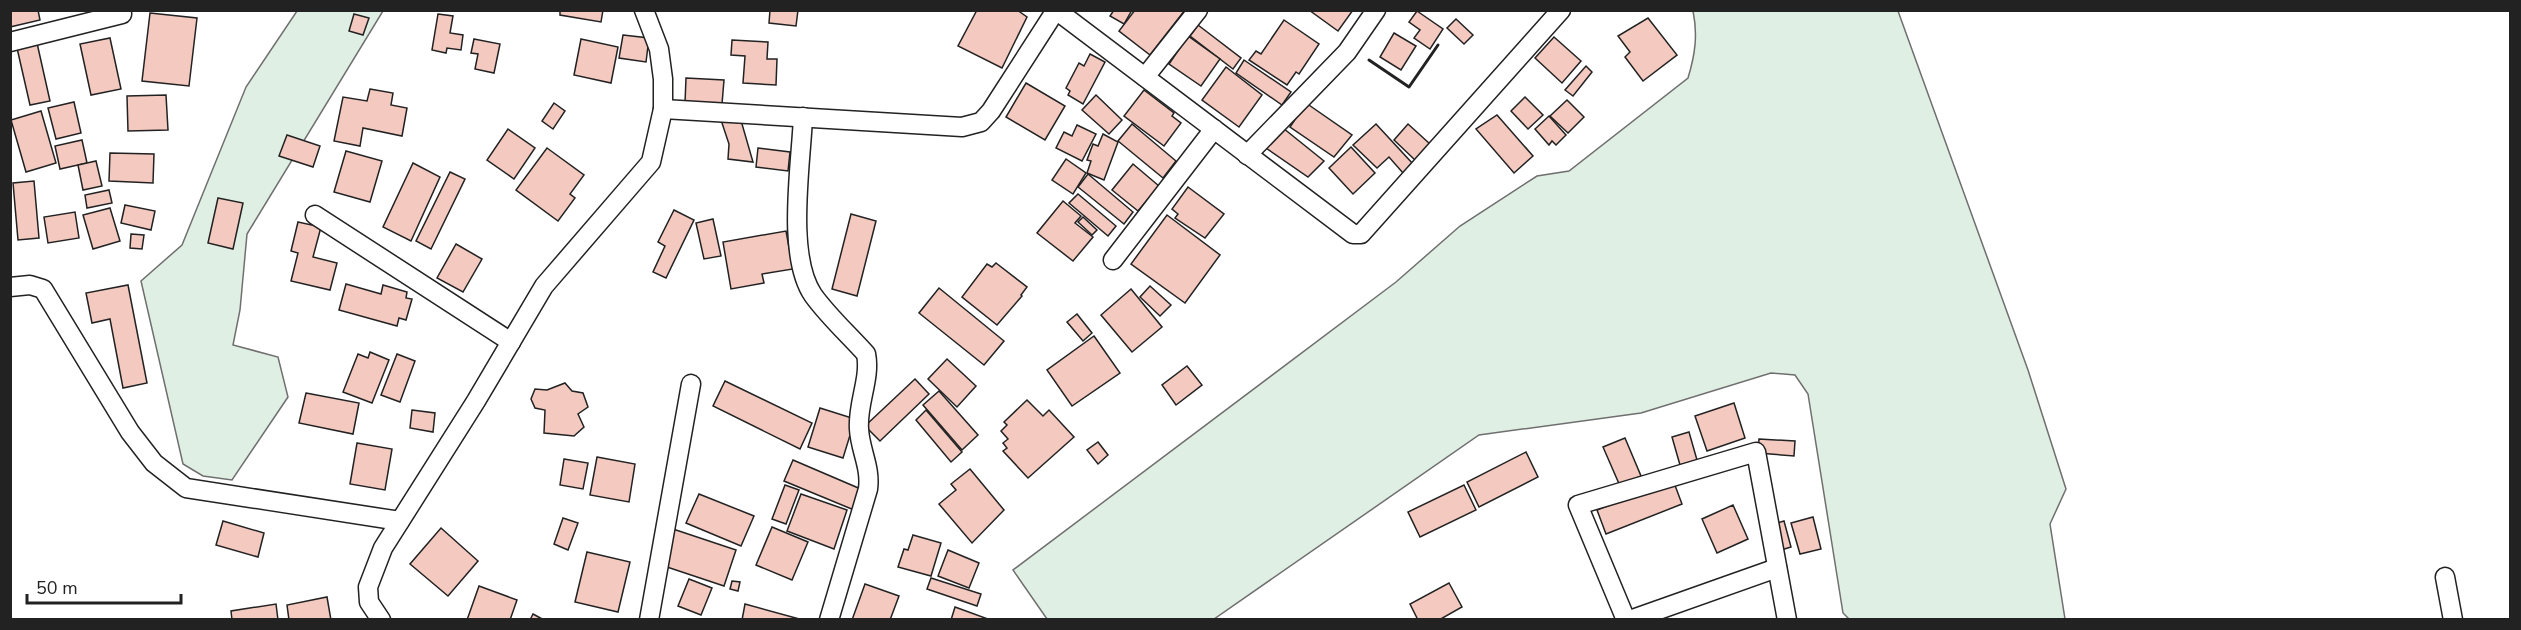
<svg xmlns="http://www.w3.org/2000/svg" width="2521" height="630" viewBox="0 0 2521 630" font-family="'Nunito Sans',sans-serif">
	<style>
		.green { fill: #e0efe3; stroke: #6f6f6f; stroke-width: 1.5 }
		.building { fill: #f3c9c0; stroke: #222; stroke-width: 1.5 }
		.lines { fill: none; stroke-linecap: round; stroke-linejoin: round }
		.street-casing { stroke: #222; stroke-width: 21 }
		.street { stroke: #fff; stroke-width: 18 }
		.wall { stroke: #222; stroke-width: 3 }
	</style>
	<rect width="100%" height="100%" fill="#fff"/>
	<g class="green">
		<polygon points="297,11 383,11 247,234 240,310 233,345 278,357 288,397 232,480 203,476 183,464 141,281 182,245 246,87"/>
		<path d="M1693 11H1898L2028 370 2066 489 2050 524 2065 619H1849L1843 613 1808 394 1795 375 1771 373 1641 413 1479 435 1214 619H1047L1013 570 1396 282 1460 226 1537 176 1569 171 1688 78C1695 55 1698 35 1693 11Z"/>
	</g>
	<g class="building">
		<polygon points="10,10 38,10 40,20 10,27"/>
		<polygon points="560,10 603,10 601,22 560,15"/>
		<polygon points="770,10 798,10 796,26 769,23"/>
		<polygon points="977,10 1017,10 1027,17 1002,68 958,46"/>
		<polygon points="1114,10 1132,10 1124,24 1110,16"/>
		<polygon points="1135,10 1185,10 1150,55 1119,31"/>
		<polygon points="1309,10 1353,10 1338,31"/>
		<polygon points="1417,11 1443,29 1430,49 1414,38 1420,30 1409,22"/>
		<polygon points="150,13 197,18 189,86 142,81"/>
		<polygon points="354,14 369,18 363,35 349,31"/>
		<polygon points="438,14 453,16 450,33 463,35 461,50 447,48 446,53 432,50"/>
		<polygon points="1648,18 1677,55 1643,81 1625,57 1630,52 1618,36"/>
		<polygon points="1456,19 1473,35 1464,44 1447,28"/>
		<polygon points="1284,20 1319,44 1299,74 1296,72 1287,85 1249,60 1256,51 1261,54"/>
		<polygon points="1198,25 1241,58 1233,69 1190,36"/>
		<polygon points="1394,33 1416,46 1401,70 1380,57"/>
		<polygon points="623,35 649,38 646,62 619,58"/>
		<polygon points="1188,36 1220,59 1201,86 1169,64"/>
		<polygon points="1554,37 1581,61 1562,83 1535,58"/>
		<polygon points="110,38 121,89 91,95 80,44"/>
		<polygon points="474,39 500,44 494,73 475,69 478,54 471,53"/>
		<polygon points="581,39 618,47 611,83 574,75"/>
		<polygon points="732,40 768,42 767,59 777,59 776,85 743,83 745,56 731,55"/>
		<polygon points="37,43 50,101 30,105 17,48"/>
		<polygon points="1090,54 1105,62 1083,104 1068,95 1070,91 1066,88 1079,63 1084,66"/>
		<polygon points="1244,60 1291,92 1282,105 1236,73"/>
		<polygon points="1586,66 1592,72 1573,96 1565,90"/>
		<polygon points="1226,67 1262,95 1239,127 1202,100"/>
		<polygon points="686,78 724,80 722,104 685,103"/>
		<polygon points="1026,83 1065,106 1045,140 1006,117"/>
		<polygon points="370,89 393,93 391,105 407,108 402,136 363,128 360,146 334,141 343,97 367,101"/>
		<polygon points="1144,90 1174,113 1172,116 1181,123 1164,146 1124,116"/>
		<polygon points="166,95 168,130 128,131 127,96"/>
		<polygon points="1096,95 1122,120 1109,134 1082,110"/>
		<polygon points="1525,97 1543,115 1528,129 1511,111"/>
		<polygon points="1567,100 1584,117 1568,133 1550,116"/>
		<polygon points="74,102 81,133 56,139 48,108"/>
		<polygon points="554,103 565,111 553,129 542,121"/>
		<polygon points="1306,103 1352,135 1334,157 1290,127"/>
		<polygon points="41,111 56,163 26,172 11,120"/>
		<polygon points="1497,115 1533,156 1514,173 1476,129"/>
		<polygon points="1549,116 1566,135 1556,145 1552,141 1549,145 1535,129"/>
		<polygon points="720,117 740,117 753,162 728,159 729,144"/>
		<polygon points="1132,124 1176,161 1163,178 1118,141"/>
		<polygon points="1278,124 1324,161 1308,177 1263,146"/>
		<polygon points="1376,124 1413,164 1403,173 1389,157 1377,168 1353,145"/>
		<polygon points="1408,124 1430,144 1415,160 1394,140"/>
		<polygon points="1077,125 1096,134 1082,161 1056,148 1064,132 1072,136"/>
		<polygon points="508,129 535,148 514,179 487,160"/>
		<polygon points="1103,134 1118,142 1104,180 1087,173 1091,161 1087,160 1093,144 1098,146"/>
		<polygon points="287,135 320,146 313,167 279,156"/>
		<polygon points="82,140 87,163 60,169 55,146"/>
		<polygon points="1351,147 1375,173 1353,194 1329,168"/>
		<polygon points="547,148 584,175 570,194 575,198 558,221 516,190"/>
		<polygon points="758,148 790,152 788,171 756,167"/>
		<polygon points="346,151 382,161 370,202 334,192"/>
		<polygon points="110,153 154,154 153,183 109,181"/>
		<polygon points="1066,159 1086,173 1073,194 1052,180"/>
		<polygon points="96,161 102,186 83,190 78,165"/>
		<polygon points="413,163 440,177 411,241 383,227"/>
		<polygon points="1133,164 1159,186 1138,211 1112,190"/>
		<polygon points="450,172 465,179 431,249 416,241"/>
		<polygon points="1088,174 1133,212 1124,224 1078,187"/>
		<polygon points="34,181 39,238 18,240 13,183"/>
		<polygon points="1188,187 1224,214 1205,238 1175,218 1178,214 1172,209"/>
		<polygon points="109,190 112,203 87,208 85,195"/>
		<polygon points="1078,194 1116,226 1108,236 1069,203"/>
		<polygon points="218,198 243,203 233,249 208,243"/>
		<polygon points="1063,201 1081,216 1075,223 1093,237 1073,261 1037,233"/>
		<polygon points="125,205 155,211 151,230 121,223"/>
		<polygon points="110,208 120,241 93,249 83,215"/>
		<polygon points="674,210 694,220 666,278 653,272 665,246 658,242"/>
		<polygon points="75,212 79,238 48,243 44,217"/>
		<polygon points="851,214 876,221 857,296 832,289"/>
		<polygon points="1167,215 1220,255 1185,303 1131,264"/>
		<polygon points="1083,217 1097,230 1092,235 1078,222"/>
		<polygon points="713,219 721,256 704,259 696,223"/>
		<polygon points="298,222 321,227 313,257 337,263 330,290 291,281 298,253 291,251"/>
		<polygon points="786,231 793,269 762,274 764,283 731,289 723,242"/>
		<polygon points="131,234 144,235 142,249 130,248"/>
		<polygon points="456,244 482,259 463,292 437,278"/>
		<polygon points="996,263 1027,287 1021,295 1022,296 997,325 962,297 987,264 992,267"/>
		<polygon points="346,284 381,294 383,285 407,292 406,298 412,299 406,320 399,318 397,326 339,310"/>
		<polygon points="128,285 147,383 123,388 110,319 92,323 86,293"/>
		<polygon points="1150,286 1171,305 1160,316 1140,297"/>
		<polygon points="939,288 1004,341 984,365 919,313"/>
		<polygon points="1131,289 1162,327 1132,352 1101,315"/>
		<polygon points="1077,314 1092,333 1083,341 1067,322"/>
		<polygon points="1094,336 1120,373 1072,406 1047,370"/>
		<polygon points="370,352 389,360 372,403 343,392 358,354 368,358"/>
		<polygon points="397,354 415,361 400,402 381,395"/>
		<polygon points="947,359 976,386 957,407 928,379"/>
		<polygon points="1187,366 1202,385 1176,405 1162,385"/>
		<polygon points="915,379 929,394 880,441 865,426"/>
		<polygon points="725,381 812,423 800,449 713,406"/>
		<polygon points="565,383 572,391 583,393 588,407 578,414 584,427 574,436 544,433 545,410 535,408 531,399 535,389 547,390"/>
		<polygon points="939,391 978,435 962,450 923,405"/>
		<polygon points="306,393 359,403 353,434 299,423"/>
		<polygon points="1027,400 1043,416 1049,410 1074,437 1028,478 1003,451 1007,448 1003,443 1008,439 1001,431 1007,425 1004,422"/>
		<polygon points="1734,403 1745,438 1707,451 1695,416"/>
		<polygon points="820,408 855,419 843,458 808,447"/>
		<polygon points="412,410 435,413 433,432 410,428"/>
		<polygon points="926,410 962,452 951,462 916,420"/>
		<polygon points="1689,432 1697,460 1680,465 1672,437"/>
		<polygon points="1625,438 1641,476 1620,486 1603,447"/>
		<polygon points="1759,439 1795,441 1794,456 1758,453"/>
		<polygon points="1098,442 1108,455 1098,464 1087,450"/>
		<polygon points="357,443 392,449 385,490 350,484"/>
		<polygon points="1526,452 1538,477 1479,507 1467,482"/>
		<polygon points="597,457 635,464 629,502 590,495"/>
		<polygon points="564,459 588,463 583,489 560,485"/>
		<polygon points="793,460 863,490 854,510 784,481"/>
		<polygon points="970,469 1004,510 972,543 939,504 956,490 951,484"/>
		<polygon points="1673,480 1682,504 1606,534 1597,510"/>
		<polygon points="785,485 799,490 786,524 772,519"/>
		<polygon points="1464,485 1476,510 1420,537 1408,512"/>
		<polygon points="699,494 754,516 741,546 686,523"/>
		<polygon points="801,494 847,510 834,549 787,531"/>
		<polygon points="1733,505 1748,539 1717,553 1702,519"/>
		<polygon points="1813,517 1821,549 1800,554 1791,523"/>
		<polygon points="563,518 578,523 568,550 554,544"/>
		<polygon points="223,521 264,533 258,557 216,545"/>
		<polygon points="1784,521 1791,547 1781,550 1774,524"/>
		<polygon points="772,527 808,542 792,580 756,565"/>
		<polygon points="441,528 478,561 448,596 410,564"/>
		<polygon points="673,529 736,550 724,586 661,565"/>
		<polygon points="913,535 941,543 931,576 898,567 904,549 908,550"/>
		<polygon points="948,550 979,563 969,588 938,576"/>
		<polygon points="587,552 630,562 618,612 575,602"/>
		<polygon points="931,578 981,594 977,606 927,589"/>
		<polygon points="689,579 712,588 701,615 678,606"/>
		<polygon points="732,581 740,582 738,591 730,589"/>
		<polygon points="1449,583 1462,607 1439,620 1418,620 1410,604"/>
		<polygon points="865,584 899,596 890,620 852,620"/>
		<polygon points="479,586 517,600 510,620 467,620"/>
		<polygon points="327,597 331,620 289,620 287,605"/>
		<polygon points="276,604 278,620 232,620 231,611"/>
		<polygon points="745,604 803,620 742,620"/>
		<polygon points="955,607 988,619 987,620 951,620"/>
		<polygon points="533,614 544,620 530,620"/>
	</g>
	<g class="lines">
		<defs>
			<g id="street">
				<polyline points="1056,10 1353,234 1361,234 1561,10"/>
				<polyline points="10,42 122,14"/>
				<polyline points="1145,77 1198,10"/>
				<polyline points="663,109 962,127 981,122 991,111 1056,10"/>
				<path d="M803 117C801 165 786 255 813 295 828 316 849 335 866 354 871 378 857 404 859 429 860 450 871 467 868 489L829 620"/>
				<polyline points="1247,155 1347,52 1376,10"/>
				<polyline points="315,215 511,342"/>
				<polyline points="1113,260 1214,129"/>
				<polyline points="10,287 30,285 43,289 130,432 154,463 186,488 400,521"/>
				<polyline points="2445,577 2453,620"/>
				<polyline points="381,620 369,602 368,587 383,548 476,401 544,286 651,162 663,109 663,79 659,49 644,10"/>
				<polyline points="649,620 691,384"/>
				<polyline points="1626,620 1578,505 1756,452 1787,620"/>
				<polyline points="1630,620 1777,568"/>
			</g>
		</defs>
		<use href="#street" class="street-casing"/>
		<use href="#street" class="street"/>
		<polyline class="wall" points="1369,60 1409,87 1438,45"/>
	</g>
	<rect width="2521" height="630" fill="none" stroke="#222222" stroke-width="24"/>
	<path d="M27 594v9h154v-9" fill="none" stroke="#222222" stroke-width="3"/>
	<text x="36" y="594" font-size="18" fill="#222222" stroke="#ffffff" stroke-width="4.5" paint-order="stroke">50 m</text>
</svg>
